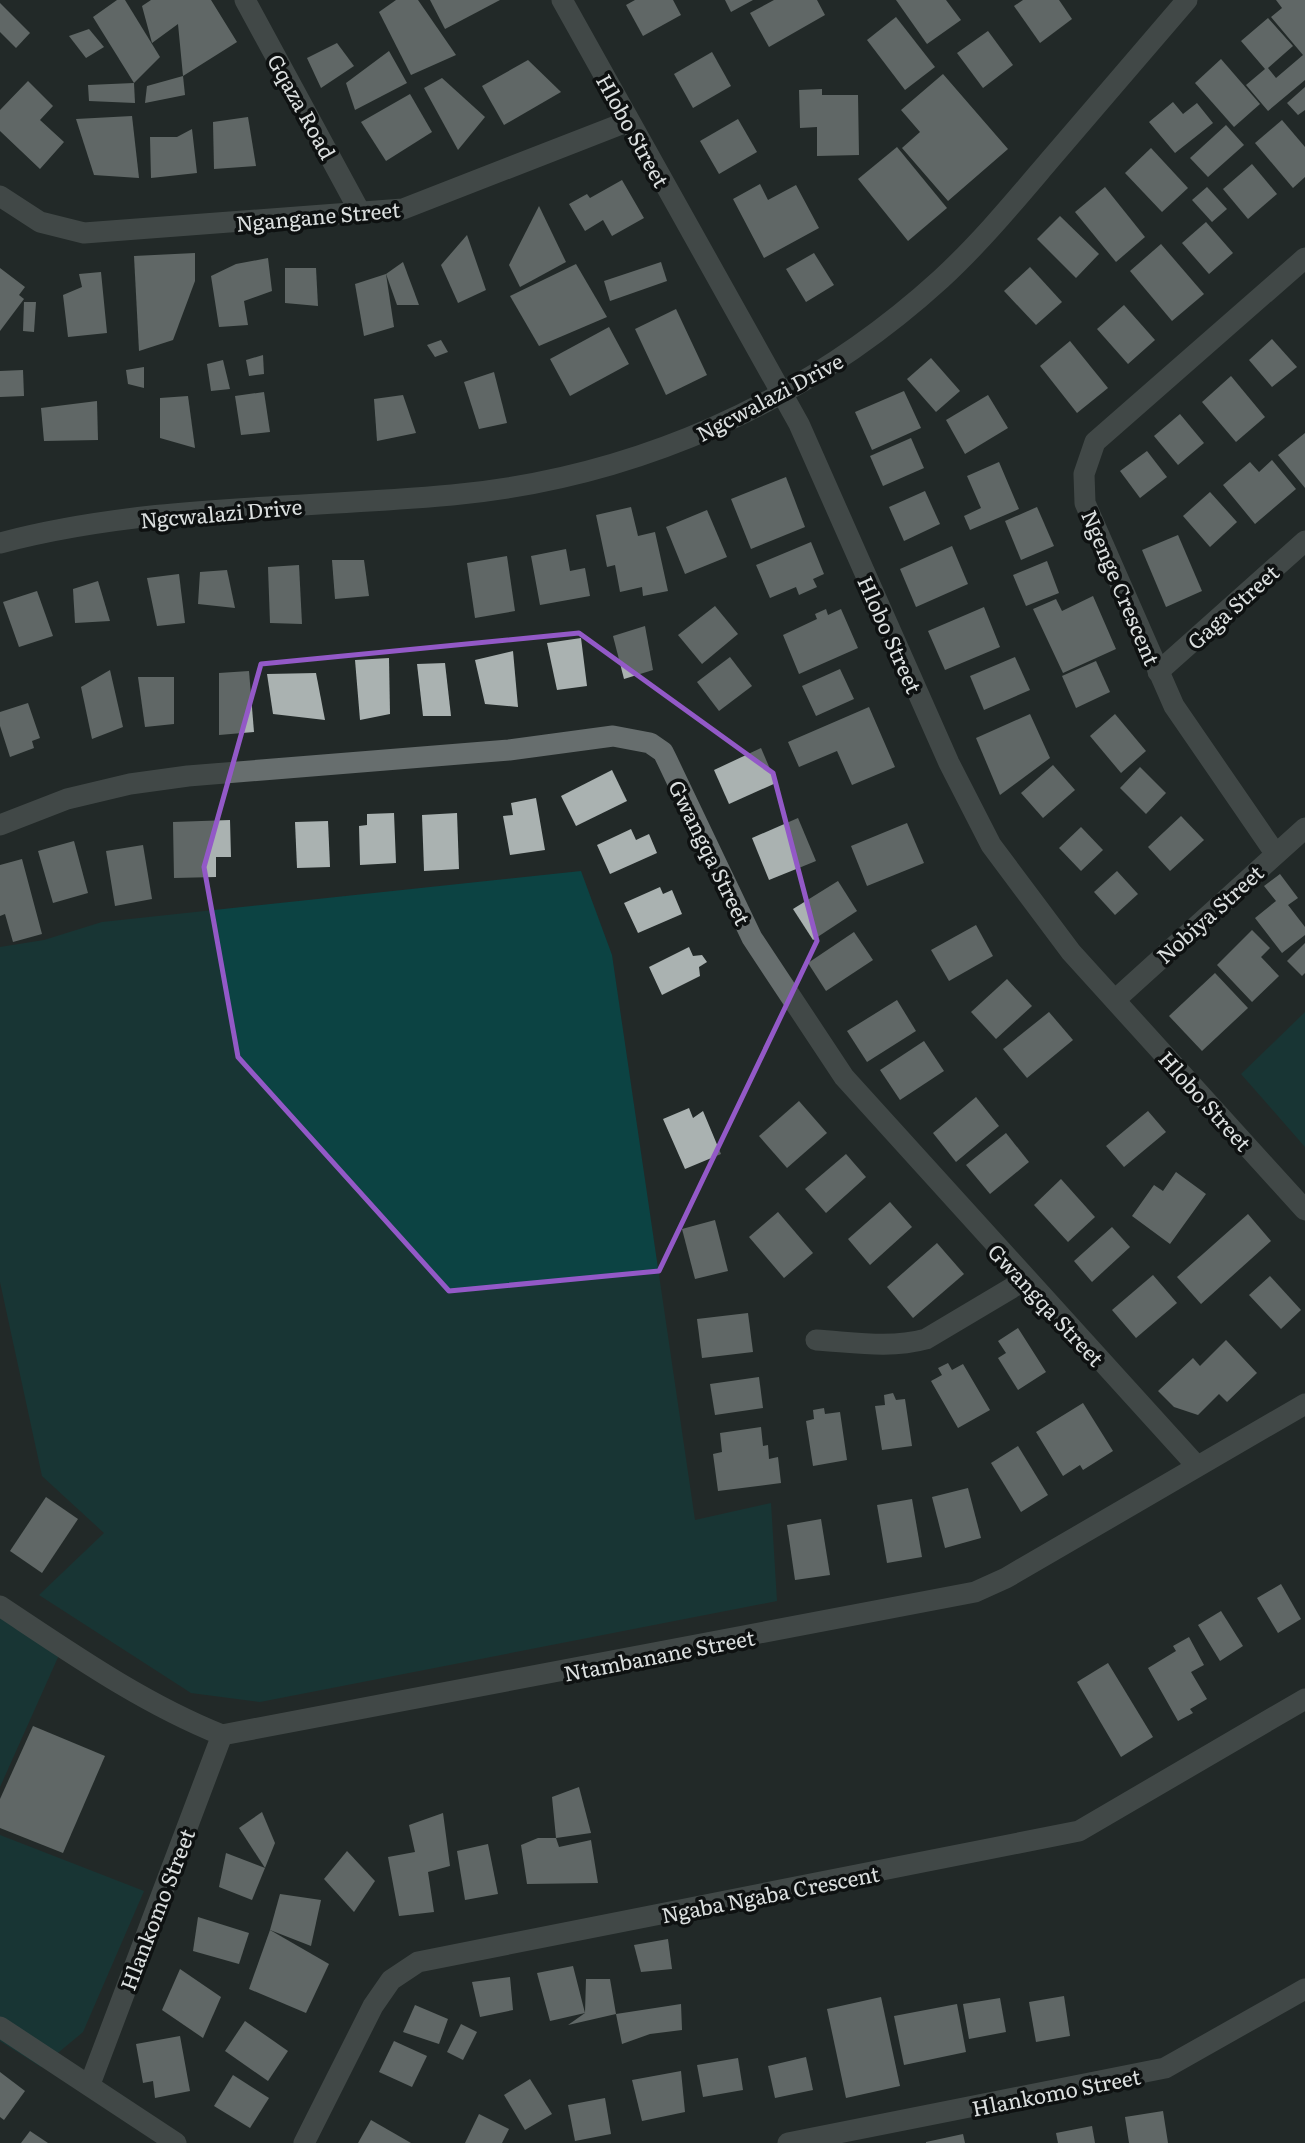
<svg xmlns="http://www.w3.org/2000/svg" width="1305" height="2143" viewBox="0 0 1305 2143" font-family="Literata,serif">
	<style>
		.green { fill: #0c4343 }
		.building { fill: #aab2b1 }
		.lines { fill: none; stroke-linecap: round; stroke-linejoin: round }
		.street { stroke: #676e6e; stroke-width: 21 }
		.marked { fill: none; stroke: #9359c7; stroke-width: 5; stroke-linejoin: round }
		.labels { text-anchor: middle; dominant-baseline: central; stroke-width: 7; stroke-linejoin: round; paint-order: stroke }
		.street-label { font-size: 21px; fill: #dce0e0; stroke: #0e1111 }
	</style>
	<rect width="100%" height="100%" fill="#222928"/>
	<g class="green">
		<polygon points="581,871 612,955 695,1520 771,1503 777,1601 260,1702 191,1693 39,1595 104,1533 42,1476 0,1282 0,947 44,940 102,922"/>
		<polygon points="1305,1012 1305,1147 1241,1074"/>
		<polygon points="0,1616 59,1655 0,1787"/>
		<polygon points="0,1835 144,1891 83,2032 41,2067 0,2041"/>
	</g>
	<g class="building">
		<polygon points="117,0 125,0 160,57 134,83 93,17"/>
		<polygon points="151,0 211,0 237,42 183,76 178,24 152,43 142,6"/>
		<polygon points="396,0 418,0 456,55 411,75 379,12"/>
		<polygon points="430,0 500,0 445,29"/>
		<polygon points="635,0 673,0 681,15 643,36 626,5"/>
		<polygon points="725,0 753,0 731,12"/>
		<polygon points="774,0 817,0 825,15 769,47 750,13"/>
		<polygon points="896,0 946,0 961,20 927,44"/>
		<polygon points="1023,0 1059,0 1072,19 1040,43 1014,6"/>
		<polygon points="1276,0 1305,0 1305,80 1268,111 1246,85 1265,69 1241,41 1268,18 1293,46 1268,68 1276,78 1303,55 1271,17 1282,8"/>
		<polygon points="0,3 30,33 16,48 0,32"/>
		<polygon points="896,17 935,67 905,90 867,40"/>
		<polygon points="89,29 104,47 86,58 69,36"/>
		<polygon points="988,31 1013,65 983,88 957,53"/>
		<polygon points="337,43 354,66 321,88 307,58"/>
		<polygon points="389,51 407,83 355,110 346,83"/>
		<polygon points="712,52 731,86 693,108 674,74"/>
		<polygon points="1221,59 1260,104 1234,127 1195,83"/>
		<polygon points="528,60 561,92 504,125 482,86"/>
		<polygon points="943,74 1008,149 948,201 902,148 920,132 901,110"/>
		<polygon points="183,76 185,95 145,103 147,86"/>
		<polygon points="442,78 485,117 458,150 424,88"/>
		<polygon points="28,81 53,106 40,120 64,142 40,169 0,131 0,110"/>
		<polygon points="134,83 135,103 89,101 88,85"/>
		<polygon points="1305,87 1305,110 1298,115 1287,103"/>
		<polygon points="822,89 822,95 858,95 859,155 817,156 817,127 800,128 799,90"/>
		<polygon points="410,94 432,132 386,161 361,122"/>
		<polygon points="1173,102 1183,114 1197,103 1213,123 1175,153 1149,122"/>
		<polygon points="132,116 139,178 94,175 76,119"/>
		<polygon points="248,117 256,166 214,169 213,122"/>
		<polygon points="738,119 757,152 719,174 700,141"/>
		<polygon points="1282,120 1305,147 1305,177 1293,188 1255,143"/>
		<polygon points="1226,125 1244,145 1208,177 1190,158"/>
		<polygon points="192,129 197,173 151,178 150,137 177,137"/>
		<polygon points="897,147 947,208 908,241 858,179"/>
		<polygon points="1151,148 1188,188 1162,212 1125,173"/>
		<polygon points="1252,164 1277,194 1248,219 1223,189"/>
		<polygon points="622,180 644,218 612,236 603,220 585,231 569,204 587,194 590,198"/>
		<polygon points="760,184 768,200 796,185 819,228 764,258 733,199"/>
		<polygon points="1105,187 1145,237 1116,262 1075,212"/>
		<polygon points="1207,187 1227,209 1212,222 1192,200"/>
		<polygon points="539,206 566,262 520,287 509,265"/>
		<polygon points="1060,216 1099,254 1076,278 1037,239"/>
		<polygon points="1206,222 1233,253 1209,274 1182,243"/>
		<polygon points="467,235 486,290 458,303 441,265"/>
		<polygon points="1161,244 1204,294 1172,321 1130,271"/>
		<polygon points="195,253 195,281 173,340 139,351 134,256"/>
		<polygon points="814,253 834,285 806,302 786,269"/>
		<polygon points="268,258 272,291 244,301 248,325 219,327 211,276 236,264"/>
		<polygon points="403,262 419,305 397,305 386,274"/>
		<polygon points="661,262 667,281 610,301 604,281"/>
		<polygon points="576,264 607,317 539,346 510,296"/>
		<polygon points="1030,267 1062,302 1036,325 1004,291"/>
		<polygon points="0,268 25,287 19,295 24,299 0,331"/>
		<polygon points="285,268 316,268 318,306 285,303"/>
		<polygon points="101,272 107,333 68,337 63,295 82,287 79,274"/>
		<polygon points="386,274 394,327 364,336 355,284"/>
		<polygon points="24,302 36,302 34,332 23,331"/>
		<polygon points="1124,305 1155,340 1128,364 1097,329"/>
		<polygon points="676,309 707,375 666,395 635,329"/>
		<polygon points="609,327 629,364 570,396 550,359"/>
		<polygon points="1272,339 1297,367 1272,387 1249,360"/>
		<polygon points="441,340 448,352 435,357 427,345"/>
		<polygon points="1070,341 1108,388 1077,413 1040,366"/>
		<polygon points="263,355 264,374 249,376 246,360"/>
		<polygon points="931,358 960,391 936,412 907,379"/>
		<polygon points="223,360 230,389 211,391 207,364"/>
		<polygon points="144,367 144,388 128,384 126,370"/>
		<polygon points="23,370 24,396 0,397 0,371"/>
		<polygon points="494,372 507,423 479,429 464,382"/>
		<polygon points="1231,376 1265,417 1236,442 1202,402"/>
		<polygon points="904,391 921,428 872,450 855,412"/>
		<polygon points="264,392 270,432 241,435 235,396"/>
		<polygon points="403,395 416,433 377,441 374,399"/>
		<polygon points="988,395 1008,428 965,454 946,420"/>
		<polygon points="188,396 195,448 160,438 160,398"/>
		<polygon points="97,401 98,440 44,441 41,408"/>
		<polygon points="1180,414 1204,443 1178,465 1154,436"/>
		<polygon points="1305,433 1305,488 1278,455"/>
		<polygon points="911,438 924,468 883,486 870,456"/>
		<polygon points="1147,451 1167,477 1140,498 1120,471"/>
		<polygon points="1272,460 1296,489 1255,524 1223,485 1250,462 1259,472"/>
		<polygon points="999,462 1019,509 970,530 964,516 981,508 967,476"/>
		<polygon points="786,477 805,527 751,549 731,499"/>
		<polygon points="925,491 940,524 904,541 889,507"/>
		<polygon points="1210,492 1237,522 1210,547 1183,516"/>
		<polygon points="631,507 638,536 655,532 668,591 643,596 642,587 620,592 615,565 607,567 596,515"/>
		<polygon points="1037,507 1054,546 1021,560 1005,521"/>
		<polygon points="707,510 727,557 685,574 666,527"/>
		<polygon points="1178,535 1202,591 1166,607 1142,550"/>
		<polygon points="811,542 824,574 813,579 817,587 799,595 796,587 770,598 756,565"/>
		<polygon points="952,546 968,584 916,607 900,569"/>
		<polygon points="566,549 570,571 585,568 590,596 540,605 531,556"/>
		<polygon points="507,556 515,611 475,618 467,563"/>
		<polygon points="332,560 364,560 369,596 335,599"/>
		<polygon points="1047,561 1059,593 1026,606 1013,575"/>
		<polygon points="299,565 302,624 270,623 268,567"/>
		<polygon points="227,570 235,608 198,604 200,572"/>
		<polygon points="179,574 185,623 157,626 147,578"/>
		<polygon points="98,581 110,621 75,623 73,589"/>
		<polygon points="37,591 53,636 19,647 3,602"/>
		<polygon points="1093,596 1116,649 1063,673 1033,609 1056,599 1062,611"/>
		<polygon points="715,606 738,634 702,664 678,635"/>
		<polygon points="984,607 1000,647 945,670 928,631"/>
		<polygon points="826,609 828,615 841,609 858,648 799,674 783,635 817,619 815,614"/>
		<polygon points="645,626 653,670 624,679 613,636"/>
		<polygon points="581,638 587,686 557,690 547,643"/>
		<polygon points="513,651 518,707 485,704 475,660"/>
		<polygon points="730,657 752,686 719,711 697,682"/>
		<polygon points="1015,657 1030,690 984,710 970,676"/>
		<polygon points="389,658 390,714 360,720 355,660"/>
		<polygon points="1096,661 1110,692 1076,708 1062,676"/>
		<polygon points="445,663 451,716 423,716 417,664"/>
		<polygon points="840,669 854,699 816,716 802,686"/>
		<polygon points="110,670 123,727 92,739 81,687"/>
		<polygon points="249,671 254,732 219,735 219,673"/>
		<polygon points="316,673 325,720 273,714 267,674"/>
		<polygon points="138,677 174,677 174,724 145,727"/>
		<polygon points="28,703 40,738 32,741 34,748 10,757 0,726 0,712"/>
		<polygon points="869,707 895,767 852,785 837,751 799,767 788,742"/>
		<polygon points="1030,714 1050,758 1000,795 976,738"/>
		<polygon points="1115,714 1146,751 1121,773 1090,736"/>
		<polygon points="761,748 776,783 729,804 714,770"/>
		<polygon points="1053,765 1075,790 1043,818 1021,793"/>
		<polygon points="1140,767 1166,793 1146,814 1120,788"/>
		<polygon points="612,770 627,801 576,826 561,796"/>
		<polygon points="536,798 545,850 510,855 503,816 513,815 511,803"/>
		<polygon points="394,813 396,863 360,865 359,826 367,825 367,814"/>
		<polygon points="457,813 459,869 424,871 422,815"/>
		<polygon points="1181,816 1204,840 1170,871 1148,847"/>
		<polygon points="798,818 816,861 769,880 752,838"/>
		<polygon points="230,820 231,857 216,857 216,877 174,878 173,822"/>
		<polygon points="328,821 330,867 297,868 295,822"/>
		<polygon points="907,823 924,863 867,886 851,846"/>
		<polygon points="1081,827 1103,850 1081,871 1059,848"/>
		<polygon points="631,829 636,840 649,834 657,853 610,874 597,845"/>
		<polygon points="74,841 88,893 53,903 38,851"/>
		<polygon points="143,845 152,899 115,906 106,851"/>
		<polygon points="22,859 42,934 13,942 5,914 0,916 0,865"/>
		<polygon points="1117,871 1138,894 1115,915 1094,892"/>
		<polygon points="1280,874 1298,898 1288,905 1305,927 1305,935 1282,953 1255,918 1276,901 1264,886"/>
		<polygon points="838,881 857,911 813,940 793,909"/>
		<polygon points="660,887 663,894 672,890 682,914 638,933 624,903"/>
		<polygon points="976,925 993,956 949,981 931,950"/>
		<polygon points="1252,930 1270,948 1261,957 1279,976 1252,1002 1217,965"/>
		<polygon points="854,932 873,960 826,991 808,963"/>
		<polygon points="1305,943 1305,973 1302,976 1287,961"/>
		<polygon points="689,947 693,956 702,955 707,962 699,967 700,976 662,995 649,967"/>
		<polygon points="1215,973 1248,1008 1202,1051 1169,1016"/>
		<polygon points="1007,979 1032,1006 996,1039 971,1012"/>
		<polygon points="897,1000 916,1031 867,1062 847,1031"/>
		<polygon points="1049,1012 1073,1040 1027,1078 1003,1049"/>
		<polygon points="924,1041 944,1071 900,1100 880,1070"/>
		<polygon points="976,1097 999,1126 956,1162 933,1133"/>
		<polygon points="799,1101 827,1133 787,1168 759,1136"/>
		<polygon points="689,1108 693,1118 703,1111 721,1154 685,1169 663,1119"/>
		<polygon points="1148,1111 1166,1132 1124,1167 1106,1146"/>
		<polygon points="1006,1133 1029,1162 990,1194 966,1165"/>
		<polygon points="846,1154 866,1177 826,1213 805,1189"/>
		<polygon points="1176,1172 1206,1194 1170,1244 1132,1216 1154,1185 1163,1191"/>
		<polygon points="1061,1179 1095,1217 1068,1242 1034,1205"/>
		<polygon points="890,1202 912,1227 870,1265 848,1239"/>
		<polygon points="778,1212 813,1253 784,1278 749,1237"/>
		<polygon points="1248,1214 1271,1241 1201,1304 1177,1277"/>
		<polygon points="715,1220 728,1271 695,1279 682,1229"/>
		<polygon points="1112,1227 1130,1247 1092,1282 1074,1261"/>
		<polygon points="937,1243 964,1274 913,1318 887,1287"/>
		<polygon points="1153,1275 1177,1303 1136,1338 1112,1310"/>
		<polygon points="1270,1276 1301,1310 1281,1329 1249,1295"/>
		<polygon points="748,1313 753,1352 702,1358 697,1319"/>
		<polygon points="1018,1328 1046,1372 1018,1390 998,1358 1006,1353 998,1341"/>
		<polygon points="1226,1340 1257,1373 1227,1402 1219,1394 1198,1415 1174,1407 1158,1391 1193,1358 1200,1366"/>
		<polygon points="948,1363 952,1370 963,1364 990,1410 958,1428 931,1381 942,1375 938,1368"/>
		<polygon points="759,1377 763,1408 715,1415 710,1384"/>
		<polygon points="893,1393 896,1400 905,1399 912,1446 882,1450 875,1406 885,1405 884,1395"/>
		<polygon points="1083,1403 1113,1451 1083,1470 1080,1465 1063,1476 1036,1432"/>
		<polygon points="824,1408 825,1414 840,1412 847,1460 813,1466 806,1421 814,1419 813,1410"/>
		<polygon points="761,1427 763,1446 768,1445 769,1459 778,1457 781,1483 718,1491 713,1454 722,1452 720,1433"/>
		<polygon points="1018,1446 1048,1495 1021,1512 991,1463"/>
		<polygon points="968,1488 981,1538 945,1548 932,1497"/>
		<polygon points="46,1497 78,1519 42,1573 10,1551"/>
		<polygon points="912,1499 922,1557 887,1563 877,1505"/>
		<polygon points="821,1519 830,1575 795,1580 787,1525"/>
		<polygon points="1281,1584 1301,1619 1278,1633 1257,1598"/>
		<polygon points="1221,1611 1243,1646 1220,1661 1198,1625"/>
		<polygon points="1189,1637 1204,1665 1191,1672 1207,1699 1190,1709 1193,1713 1178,1721 1148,1668 1176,1651 1173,1646"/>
		<polygon points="1108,1663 1153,1737 1121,1757 1077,1682"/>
		<polygon points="33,1726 105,1756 63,1853 0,1828 0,1799"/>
		<polygon points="579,1787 591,1833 556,1838 552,1797"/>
		<polygon points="262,1812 275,1843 265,1868 239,1828"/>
		<polygon points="443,1813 450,1866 428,1872 434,1912 399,1916 388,1857 415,1852 409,1825"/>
		<polygon points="538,1838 556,1838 559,1847 591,1840 598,1883 527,1884 521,1845"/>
		<polygon points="488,1844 498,1894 465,1900 457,1851"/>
		<polygon points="347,1851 375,1881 354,1912 324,1879"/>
		<polygon points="226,1853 265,1868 252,1900 219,1887"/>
		<polygon points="280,1894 321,1900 311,1946 270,1930"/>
		<polygon points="198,1917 249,1933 239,1964 193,1951"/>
		<polygon points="270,1930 329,1964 306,2013 249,1989"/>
		<polygon points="668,1939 672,1969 641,1972 634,1945"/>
		<polygon points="573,1966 585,2013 586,1979 610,1979 616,2014 568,2025 585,2013 550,2021 537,1973"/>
		<polygon points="180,1969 221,1997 203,2038 162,2010"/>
		<polygon points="510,1977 513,2010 480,2017 472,1982"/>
		<polygon points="1064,1996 1070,2036 1036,2042 1029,2002"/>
		<polygon points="881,1997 900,2086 846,2098 827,2009"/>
		<polygon points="1000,1998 1006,2032 969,2039 963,2004"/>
		<polygon points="681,2004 682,2030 650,2034 622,2044 616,2014"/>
		<polygon points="957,2004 966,2052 904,2065 894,2016"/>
		<polygon points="415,2005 448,2019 439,2044 403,2032"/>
		<polygon points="245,2021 288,2051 268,2081 225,2051"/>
		<polygon points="461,2024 477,2032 463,2060 447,2052"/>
		<polygon points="180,2036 190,2091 155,2098 153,2081 143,2083 136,2044"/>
		<polygon points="394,2041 427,2056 412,2087 379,2072"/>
		<polygon points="806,2057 813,2090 775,2098 768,2066"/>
		<polygon points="738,2058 743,2090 703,2097 697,2065"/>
		<polygon points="681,2071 685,2112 642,2121 632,2080"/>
		<polygon points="0,2072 25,2091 4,2120 0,2117"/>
		<polygon points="233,2075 269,2098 250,2128 214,2106"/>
		<polygon points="530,2079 552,2114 525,2130 504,2095"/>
		<polygon points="605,2098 611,2134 575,2141 568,2105"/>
		<polygon points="1163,2111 1168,2143 1129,2143 1125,2117"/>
		<polygon points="479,2114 509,2129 502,2143 465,2143"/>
		<polygon points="371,2120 411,2143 358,2143"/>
		<polygon points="1092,2126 1095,2143 1058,2143 1056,2133"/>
		<polygon points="30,2131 48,2143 21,2143"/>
		<polygon points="963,2134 965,2143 926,2143 926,2142"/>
	</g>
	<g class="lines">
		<g class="street">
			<polyline points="245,0 360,212"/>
			<polyline points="562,0 799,424 949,763 991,845 1071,952 1305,1210"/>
			<polyline points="0,196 40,222 84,233 403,209 629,121"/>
			<path d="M0 543C147 504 301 509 452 495 634 478 805 403 941 279 980 243 1014 202 1048 162 1094 108 1141 54 1187 0"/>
			<polyline points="1158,672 1305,541"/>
			<polyline points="0,825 67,799 130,784 188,776 509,750 613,736 650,743 663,752 667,760 752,938 844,1077 1196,1465"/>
			<polyline points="1275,853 1174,706 1085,503 1084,474 1095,442 1305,258"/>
			<polyline points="1115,1000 1305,828"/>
			<path d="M816 1340C852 1342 890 1349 926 1339L1025 1280"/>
			<path d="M0 1606C71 1653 142 1703 222 1735L975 1592 1006 1578 1305 1404"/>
			<polyline points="0,2027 176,2143"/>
			<polyline points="90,2084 222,1735"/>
			<polyline points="304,2143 373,2006 391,1980 418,1962 1079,1831 1305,1699"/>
			<polyline points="788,2143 1165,2068 1305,1989"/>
		</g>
	</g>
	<path d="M0 0H1305V2143H0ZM579 633 773 773 817 941 659 1271 449 1291 238 1057 204 867 261 664Z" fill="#222928" fill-opacity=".55" fill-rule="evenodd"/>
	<path class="marked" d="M579 633 773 773 817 941 659 1271 449 1291 238 1057 204 867 261 664Z"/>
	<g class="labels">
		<g class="street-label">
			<text transform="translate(303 106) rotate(61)">Gqaza Road</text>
			<text transform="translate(634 130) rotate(61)">Hlobo Street</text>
			<text transform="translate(318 215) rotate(-5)">Ngangane Street</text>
			<text transform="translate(769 396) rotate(-28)">Ngcwalazi Drive</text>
			<text transform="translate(221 512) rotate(-5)">Ngcwalazi Drive</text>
			<text transform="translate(1122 587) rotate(67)">Ngenge Crescent</text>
			<text transform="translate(1232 606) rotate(-42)">Gaga Street</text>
			<text transform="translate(891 634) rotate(66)">Hlobo Street</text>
			<text transform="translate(711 852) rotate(64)">Gwangqa Street</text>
			<text transform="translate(1209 913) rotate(-42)">Nobiya Street</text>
			<text transform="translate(1206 1100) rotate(48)">Hlobo Street</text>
			<text transform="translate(1047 1304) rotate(47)">Gwangqa Street</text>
			<text transform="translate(659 1654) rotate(-11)">Ntambanane Street</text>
			<text transform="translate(770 1893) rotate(-11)">Ngaba Ngaba Crescent</text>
			<text transform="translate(156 1909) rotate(-69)">Hlankomo Street</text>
			<text transform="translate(1056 2091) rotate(-11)">Hlankomo Street</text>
		</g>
	</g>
</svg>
